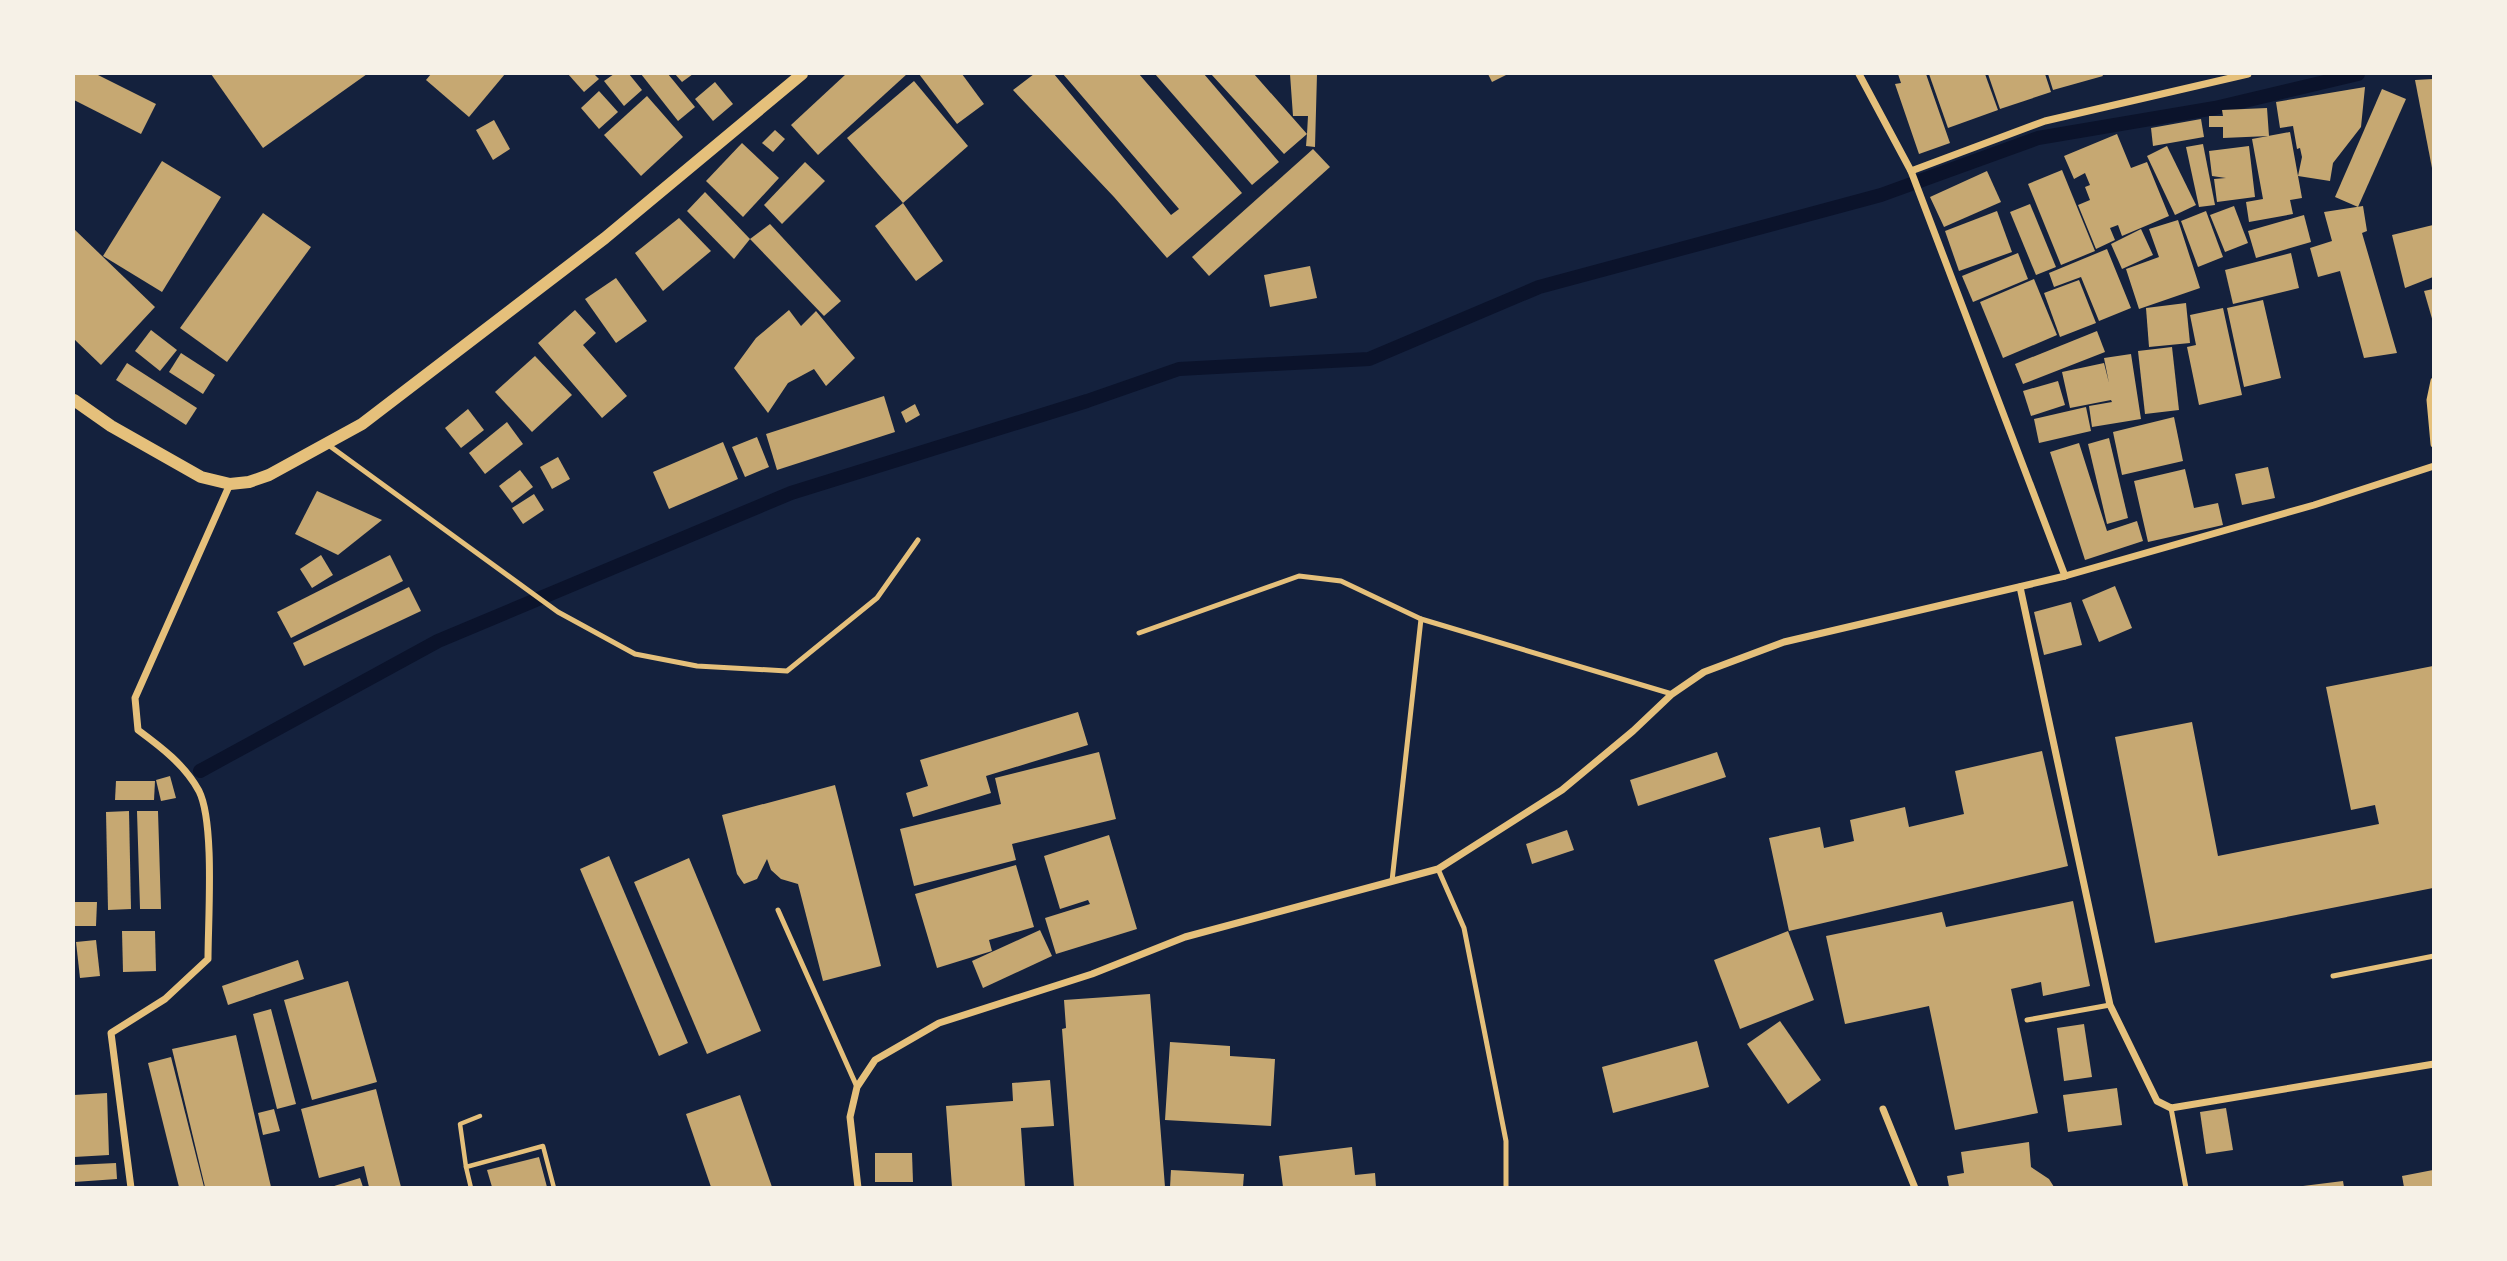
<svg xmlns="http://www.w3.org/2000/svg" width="2507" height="1261" viewBox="0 0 2507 1261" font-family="Quicksand,sans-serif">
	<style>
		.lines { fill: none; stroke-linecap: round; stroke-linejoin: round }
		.stream { stroke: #0b132b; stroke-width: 14 }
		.building { fill: #c6a872 }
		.path { stroke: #e5c07b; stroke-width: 4.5 }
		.service { stroke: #e5c07b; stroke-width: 5 }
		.minor { stroke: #e5c07b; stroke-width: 7 }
		.tertiary { stroke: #e5c07b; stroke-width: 12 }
	</style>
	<rect width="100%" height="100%" fill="#14213d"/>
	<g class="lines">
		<polyline class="stream" points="200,771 438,641 791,493 1087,401 1179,369 1369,359 1539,287 1881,195 2038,138 2215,108 2358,74"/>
	</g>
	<g class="building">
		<polygon points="74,74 96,74 156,104 141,134 74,100"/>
		<polygon points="211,74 367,74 263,148"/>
		<polygon points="431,74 505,74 469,117 426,80"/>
		<polygon points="568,74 594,74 599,79 584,92"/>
		<polygon points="614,74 629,74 642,90 624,106 604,81"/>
		<polygon points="641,74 668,74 695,107 678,121"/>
		<polygon points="675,74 693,74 682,82"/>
		<polygon points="846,74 907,74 818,155 791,125"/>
		<polygon points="919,74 962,74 984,104 957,124"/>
		<polygon points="1034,74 1054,74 1171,215 1179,209 1063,74 1139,74 1242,193 1167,258 1114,197 1013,90"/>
		<polygon points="1155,74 1204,74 1279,162 1252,185"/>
		<polygon points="1211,74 1254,74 1307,134 1308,116 1293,116 1290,74 1317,74 1315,147 1306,146 1307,134 1284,154"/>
		<polygon points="1488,74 1508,74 1492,82"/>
		<polygon points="1898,74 1926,74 1950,143 1919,154 1895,84 1901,83"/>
		<polygon points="1929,74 1985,74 1998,110 1948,128"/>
		<polygon points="1988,74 2045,74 2051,92 2000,109"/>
		<polygon points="2048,74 2102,74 2103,76 2053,90"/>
		<polygon points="2433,79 2433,168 2432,168 2415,80"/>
		<polygon points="914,81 968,146 903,203 847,138"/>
		<polygon points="715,82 733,104 713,121 695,99"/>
		<polygon points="2365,87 2361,127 2333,163 2330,181 2298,176 2302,157 2300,148 2297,149 2293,126 2280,128 2276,102"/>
		<polygon points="2382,89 2406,99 2358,207 2335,197"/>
		<polygon points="599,91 618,112 599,129 581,108"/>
		<polygon points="647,96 683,137 641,176 604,135"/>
		<polygon points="2267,108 2269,136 2223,138 2223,127 2209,127 2209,116 2223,116 2222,110"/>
		<polygon points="2201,119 2204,137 2153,146 2151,128"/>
		<polygon points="494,120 510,149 493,160 476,130"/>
		<polygon points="775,130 785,139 773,152 762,143"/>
		<polygon points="2290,132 2302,198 2290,200 2293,214 2249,222 2246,202 2263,199 2252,139"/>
		<polygon points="2117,134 2131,168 2147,162 2169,216 2122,236 2118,225 2110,228 2115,240 2096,249 2078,205 2090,200 2085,187 2090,185 2085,173 2074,179 2064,156"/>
		<polygon points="742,143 779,178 743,217 706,181"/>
		<polygon points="2203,144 2215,205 2199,207 2186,147"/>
		<polygon points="2167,146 2196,205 2175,215 2147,156"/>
		<polygon points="2249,146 2255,197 2217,202 2214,179 2226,178 2212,176 2209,151"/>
		<polygon points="1313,149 1330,167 1209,276 1192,257"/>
		<polygon points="162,161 221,197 162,292 103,256"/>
		<polygon points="805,162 825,181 782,224 764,205"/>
		<polygon points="2062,170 2095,251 2061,265 2028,184"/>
		<polygon points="1987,171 2001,202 1944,227 1930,197"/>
		<polygon points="705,192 750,239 734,259 687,211"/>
		<polygon points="903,203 943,261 916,281 875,226"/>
		<polygon points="2030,204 2056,267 2036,275 2010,212"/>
		<polygon points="2234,206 2248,243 2225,252 2210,215"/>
		<polygon points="2363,206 2367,231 2362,233 2397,353 2364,358 2340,271 2318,277 2310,248 2332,241 2324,212"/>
		<polygon points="1997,211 2012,252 1959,271 1945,231"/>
		<polygon points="2206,211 2223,257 2198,267 2181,221"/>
		<polygon points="263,213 311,247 227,362 180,328"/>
		<polygon points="2304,215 2311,242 2256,258 2248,231"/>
		<polygon points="679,218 711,251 663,291 635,253"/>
		<polygon points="2178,220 2200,288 2139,309 2126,269 2159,257 2149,229"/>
		<polygon points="770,224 841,301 824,316 750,239"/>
		<polygon points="2433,225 2433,277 2405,288 2392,235"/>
		<polygon points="74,229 155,307 101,365 74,339"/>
		<polygon points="2141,229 2153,255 2122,269 2111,244"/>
		<polygon points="2107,249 2131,308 2099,321 2081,277 2054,287 2049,273"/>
		<polygon points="2018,253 2028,279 1973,302 1962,276"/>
		<polygon points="2291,253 2299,288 2233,304 2225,270"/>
		<polygon points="1310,266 1317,298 1270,307 1264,275"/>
		<polygon points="616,278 647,321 616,343 585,299"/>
		<polygon points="2034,279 2057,335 2003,358 1980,302"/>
		<polygon points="2079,280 2096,323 2060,337 2044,293"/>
		<polygon points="2433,289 2433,322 2424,291"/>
		<polygon points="2263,300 2281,378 2244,387 2227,308"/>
		<polygon points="2186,303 2190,343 2149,347 2146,308"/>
		<polygon points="2223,308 2242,395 2199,405 2187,347 2196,345 2190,315"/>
		<polygon points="575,310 596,333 583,345 627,396 602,418 538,343"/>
		<polygon points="789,310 801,326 816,311 855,358 826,386 814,369 788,383 768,413 734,368 756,338"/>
		<polygon points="151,330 177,350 160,371 135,351"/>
		<polygon points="2097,331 2105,352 2023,384 2015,364"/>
		<polygon points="2172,347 2179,410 2145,414 2138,351"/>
		<polygon points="181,353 215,375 203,394 169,372"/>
		<polygon points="2131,354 2141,419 2092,427 2089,406 2112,402 2111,400 2070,408 2062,372 2104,363 2109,383 2104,358"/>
		<polygon points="535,356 572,395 532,432 495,392"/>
		<polygon points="127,363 197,408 186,425 116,380"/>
		<polygon points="2058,381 2065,405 2031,416 2023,391"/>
		<polygon points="884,396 895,432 777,470 766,434"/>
		<polygon points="915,404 920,415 906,423 901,412"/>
		<polygon points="2086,407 2091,431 2039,443 2034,419"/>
		<polygon points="468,409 484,430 461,448 445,428"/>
		<polygon points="2174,417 2183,461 2122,475 2113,432"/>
		<polygon points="507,422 523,444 485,474 469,453"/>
		<polygon points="757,437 769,467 745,477 732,447"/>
		<polygon points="2109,438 2128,518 2107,524 2088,444"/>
		<polygon points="723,442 738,479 669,509 653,472"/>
		<polygon points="2079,443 2107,531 2137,521 2143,541 2085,560 2050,452"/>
		<polygon points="558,457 570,479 552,489 540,467"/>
		<polygon points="2268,467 2275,498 2242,505 2235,474"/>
		<polygon points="2185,469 2194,508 2218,503 2223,525 2148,542 2134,481"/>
		<polygon points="520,470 533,487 512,503 499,486"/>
		<polygon points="317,491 382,520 338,555 295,534"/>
		<polygon points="534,494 544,510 523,524 512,508"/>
		<polygon points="321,555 333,575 312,588 300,569"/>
		<polygon points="390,555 403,581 291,638 277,612"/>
		<polygon points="2115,586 2132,628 2099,642 2082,600"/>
		<polygon points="409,587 421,611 304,666 293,643"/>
		<polygon points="2071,602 2082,645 2044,655 2034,612"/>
		<polygon points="2433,666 2433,888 2155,943 2115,737 2192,722 2218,856 2379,824 2375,805 2351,810 2326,687"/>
		<polygon points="1078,712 1088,745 986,776 991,793 913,817 906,793 928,786 920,760"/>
		<polygon points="2042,751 2068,866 1789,931 1769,838 1820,827 1824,848 1854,841 1850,820 1905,807 1909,827 1964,814 1955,771"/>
		<polygon points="1099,752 1116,819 1012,844 1016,860 914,886 900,829 1001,804 995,778"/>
		<polygon points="1717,752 1726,777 1638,806 1630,780"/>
		<polygon points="170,776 176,798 161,801 156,780"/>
		<polygon points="116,781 155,781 154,800 115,800"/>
		<polygon points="835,785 881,966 823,981 798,884 781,879 771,870 767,859 757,879 744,884 737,874 722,815"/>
		<polygon points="129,811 131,909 108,910 106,812"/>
		<polygon points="137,811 158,811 161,909 140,909"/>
		<polygon points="1567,830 1574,850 1532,864 1526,844"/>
		<polygon points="1109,835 1137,929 1056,954 1045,918 1090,904 1088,900 1060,909 1044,856"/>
		<polygon points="609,856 688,1043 659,1056 580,869"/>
		<polygon points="689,858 761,1031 707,1054 634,882"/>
		<polygon points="1016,865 1034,927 989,940 992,951 937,968 915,894"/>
		<polygon points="2073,901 2090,986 2043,996 2041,982 2011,989 2038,1113 1955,1130 1929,1006 1845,1024 1826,936 1942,912 1946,927"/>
		<polygon points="74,902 97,902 96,926 74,926"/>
		<polygon points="1040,930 1052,956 983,988 972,961"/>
		<polygon points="122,931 155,931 156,971 123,972"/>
		<polygon points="1788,931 1814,1000 1740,1029 1714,960"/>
		<polygon points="96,940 100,976 80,978 76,942"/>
		<polygon points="298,960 304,979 228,1005 222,986"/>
		<polygon points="348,981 377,1082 312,1100 284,1000"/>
		<polygon points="1150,994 1165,1187 1074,1187 1062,1029 1066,1028 1064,1000"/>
		<polygon points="271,1009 296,1104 277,1109 253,1014"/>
		<polygon points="1780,1021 1821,1080 1788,1104 1747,1044"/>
		<polygon points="2084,1024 2092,1077 2064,1081 2057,1028"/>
		<polygon points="236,1035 271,1187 205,1187 172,1049"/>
		<polygon points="1697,1041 1709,1087 1613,1113 1602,1067"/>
		<polygon points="1170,1042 1230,1046 1230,1056 1275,1059 1271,1126 1165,1120"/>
		<polygon points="171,1057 204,1187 179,1187 148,1063"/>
		<polygon points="1050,1080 1054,1126 1021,1128 1025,1187 952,1187 946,1106 1013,1101 1012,1083"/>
		<polygon points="2117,1088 2122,1125 2068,1132 2063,1095"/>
		<polygon points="376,1089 401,1187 369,1187 364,1166 319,1178 301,1109"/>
		<polygon points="107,1093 109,1155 74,1157 74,1095"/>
		<polygon points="740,1095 772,1187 711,1187 686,1114"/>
		<polygon points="2226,1108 2233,1150 2206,1154 2200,1112"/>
		<polygon points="274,1109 280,1131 263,1135 258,1113"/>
		<polygon points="2029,1142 2031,1167 2049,1179 2054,1187 1949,1187 1947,1176 1964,1173 1961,1152"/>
		<polygon points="1352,1147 1355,1175 1375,1173 1376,1187 1283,1187 1279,1156"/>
		<polygon points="875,1153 912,1153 913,1182 875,1182"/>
		<polygon points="539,1157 547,1187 492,1187 487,1170"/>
		<polygon points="116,1163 117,1179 74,1182 74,1165"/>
		<polygon points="1171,1170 1244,1174 1243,1187 1170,1187"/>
		<polygon points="2433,1170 2433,1187 2404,1187 2402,1176"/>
		<polygon points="360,1178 363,1187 331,1187"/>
		<polygon points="2343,1181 2344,1187 2303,1187 2303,1186"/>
	</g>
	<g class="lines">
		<g class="path">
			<polyline points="466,1167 460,1124 480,1116"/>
			<polyline points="471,1188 466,1167 543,1146 554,1188"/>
		</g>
		<g class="service">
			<polyline points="327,444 558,612 635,654 697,666 787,671 877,598 918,540"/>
			<polyline points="1139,633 1299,576 1341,581 1421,619 1672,694"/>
			<polyline points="1438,869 1464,928 1506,1141 1506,1188"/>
			<polyline points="1392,881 1421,619"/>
			<polyline points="778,910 857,1087"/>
			<polyline points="2333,976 2434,956"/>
			<polyline points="2027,1020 2110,1005"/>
			<polyline points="2171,1108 2186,1188"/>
		</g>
		<g class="minor">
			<polyline points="1859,74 1911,171 2065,576"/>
			<polyline points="1911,171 2045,121 2248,74"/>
			<polyline points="2434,381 2430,400 2434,444"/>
			<polyline points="2020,587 2110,1005 2157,1101 2171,1108 2434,1064"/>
			<polyline points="1883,1109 1915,1188"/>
			<path d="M131 1188 111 1033 165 999 208 959C208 920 215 823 199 791 185 765 161 747 138 730L135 698 230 484"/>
			<polyline points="858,1188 850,1117 857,1087 875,1060 939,1023 1092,974 1185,937 1438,869 1562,790 1633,731 1672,694 1704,672 1784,642 2065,576 2314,505 2434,466"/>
		</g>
		<polyline class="tertiary" points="74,400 111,426 201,477 230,484 249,482 269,475 362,424 605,238 802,74"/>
	</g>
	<rect width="2507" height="1261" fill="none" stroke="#f6f1e7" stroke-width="150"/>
</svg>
